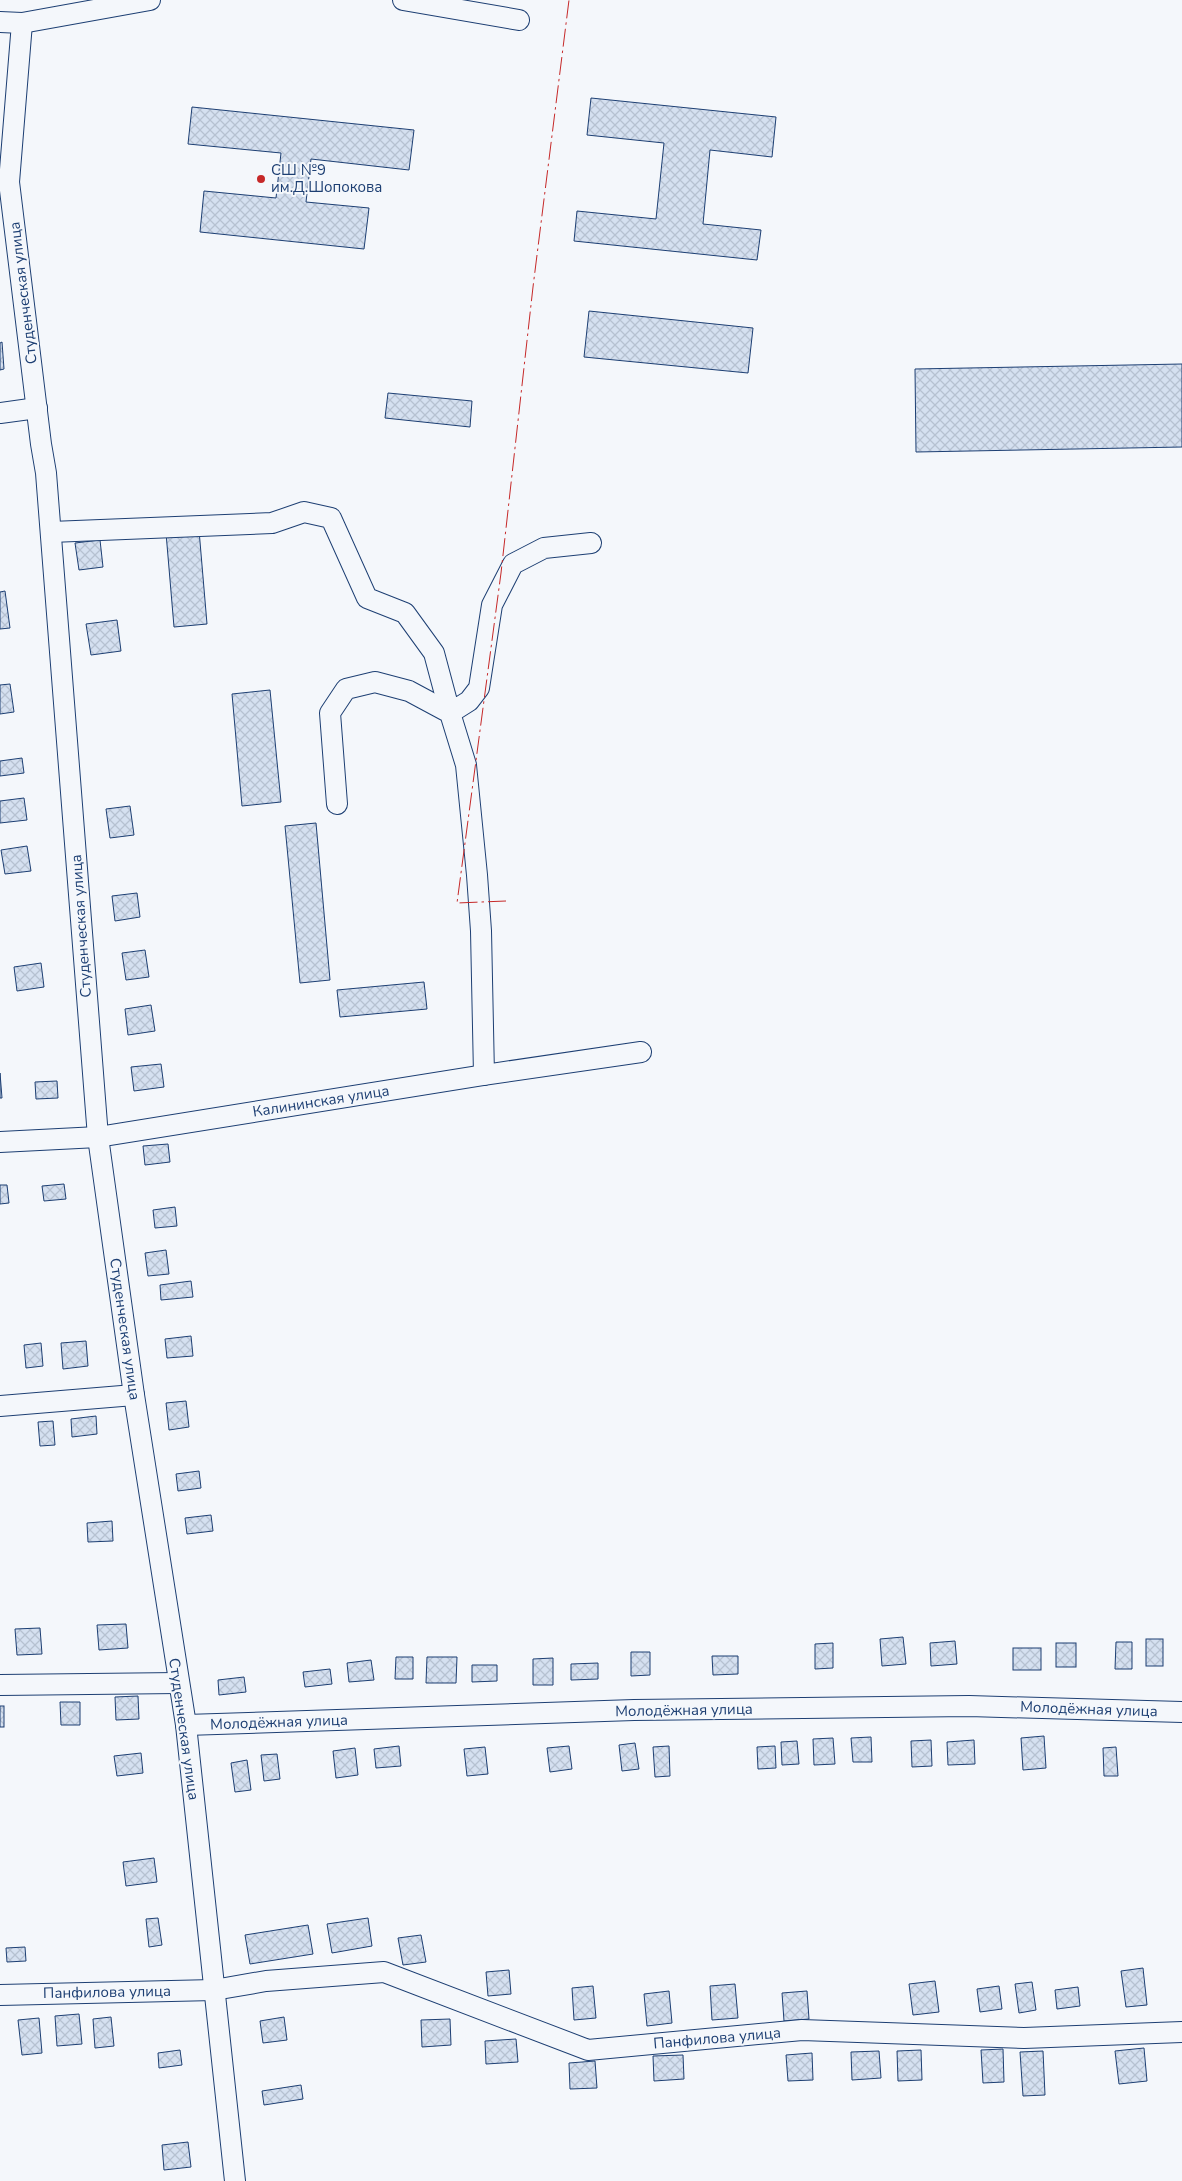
<svg xmlns="http://www.w3.org/2000/svg" width="1182" height="2181" viewBox="0 0 1182 2181" font-family="'Nunito Sans',sans-serif">
	<style>
		.building { fill: url(#building-cross-hatch); stroke: #1d3f73 }
		.lines { fill: none; stroke-linecap: round; stroke-linejoin: round }
		.minor-casing { stroke: #1d3f73; stroke-width: 22 }
		.minor { stroke: #f4f7fb; stroke-width: 20 }
		.power { stroke: #c62828; stroke-width: 1; stroke-dasharray: 18 4 2.5 4; stroke-linecap: butt }
		.poi-dot { fill: #c62828; stroke: #f4f7fb; stroke-width: 2 }
		.labels { text-anchor: middle; dominant-baseline: central; stroke-width: 4; stroke-linejoin: round; paint-order: stroke }
		.poi-label { font-size: 15px; fill: #1d3f73; stroke: #f4f7fb; text-anchor: start }
		.street-label { font-size: 15px; fill: #1d3f73; stroke: #f4f7fb }
	</style>
	<defs>
		<pattern id="building-cross-hatch" width="8" height="8" patternUnits="userSpaceOnUse" patternTransform="scale(1.25)"><rect width="8" height="8" fill="#d5e0f0"/><path d="M0 0l8 8M0 8l8-8" fill="none" stroke="#b6c1d1"/></pattern>
	</defs>
	<rect width="100%" height="100%" fill="#f4f7fb"/>
	<g class="building">
		<polygon points="591,98 776,117 772,157 710,150 703,224 761,230 757,260 574,241 577,211 656,219 664,143 587,135"/>
		<polygon points="192,107 414,130 409,170 311,159 306,202 369,208 364,249 200,232 204,191 276,198 281,153 188,144"/>
		<polygon points="589,311 753,328 748,373 584,357"/>
		<polygon points="2,342 4,369 0,370 0,343"/>
		<polygon points="1182,364 1182,447 916,452 915,369"/>
		<polygon points="388,393 472,401 470,427 385,418"/>
		<polygon points="199,530 207,624 174,627 166,533"/>
		<polygon points="100,540 103,567 79,570 75,543"/>
		<polygon points="5,591 10,628 0,629 0,592"/>
		<polygon points="117,620 121,651 91,655 86,624"/>
		<polygon points="10,684 14,712 0,714 0,685"/>
		<polygon points="270,690 281,802 242,806 232,694"/>
		<polygon points="22,758 24,773 0,776 0,761"/>
		<polygon points="24,798 27,820 0,823 0,801"/>
		<polygon points="130,806 134,835 110,838 106,809"/>
		<polygon points="316,823 330,980 300,983 285,826"/>
		<polygon points="27,846 31,871 5,874 1,850"/>
		<polygon points="137,893 140,917 115,921 112,896"/>
		<polygon points="145,950 149,977 126,980 122,953"/>
		<polygon points="41,963 44,987 17,991 14,967"/>
		<polygon points="424,982 427,1009 340,1017 337,990"/>
		<polygon points="151,1005 155,1031 128,1035 125,1009"/>
		<polygon points="161,1064 164,1087 134,1091 131,1067"/>
		<polygon points="0,1073 2,1098 0,1098"/>
		<polygon points="57,1081 58,1098 36,1099 35,1082"/>
		<polygon points="168,1144 170,1162 145,1165 143,1146"/>
		<polygon points="64,1184 66,1199 44,1201 42,1186"/>
		<polygon points="0,1185 7,1185 9,1203 0,1204"/>
		<polygon points="175,1207 177,1226 155,1228 153,1210"/>
		<polygon points="166,1250 169,1274 148,1276 145,1253"/>
		<polygon points="191,1281 193,1297 161,1300 160,1285"/>
		<polygon points="191,1336 193,1356 167,1358 165,1339"/>
		<polygon points="86,1341 88,1366 63,1369 61,1343"/>
		<polygon points="41,1343 43,1366 26,1368 24,1345"/>
		<polygon points="186,1401 189,1427 169,1430 166,1403"/>
		<polygon points="96,1416 97,1434 72,1437 71,1419"/>
		<polygon points="53,1421 55,1445 40,1446 38,1422"/>
		<polygon points="199,1471 201,1488 178,1491 176,1474"/>
		<polygon points="211,1515 213,1531 187,1534 185,1518"/>
		<polygon points="112,1521 113,1541 88,1542 87,1523"/>
		<polygon points="126,1624 128,1648 99,1650 97,1625"/>
		<polygon points="40,1628 42,1654 17,1655 15,1629"/>
		<polygon points="903,1637 906,1664 882,1666 880,1639"/>
		<rect x="1146" y="1639" width="17" height="27"/>
		<polygon points="955,1641 957,1664 931,1666 930,1643"/>
		<polygon points="1116,1642 1132,1642 1132,1669 1115,1669"/>
		<polygon points="833,1643 833,1668 815,1669 815,1644"/>
		<rect x="1056" y="1643" width="20" height="24"/>
		<rect x="1013" y="1648" width="28" height="22"/>
		<polygon points="631,1652 650,1652 650,1675 631,1676"/>
		<polygon points="712,1656 738,1656 738,1674 713,1675"/>
		<polygon points="396,1657 413,1657 413,1679 395,1679"/>
		<polygon points="427,1657 457,1657 456,1683 426,1683"/>
		<polygon points="553,1658 553,1685 533,1685 533,1659"/>
		<polygon points="371,1660 374,1680 349,1682 347,1663"/>
		<polygon points="598,1663 598,1679 571,1680 571,1664"/>
		<polygon points="472,1665 497,1665 497,1681 472,1682"/>
		<polygon points="330,1669 332,1684 305,1687 303,1672"/>
		<polygon points="244,1677 246,1692 219,1695 218,1680"/>
		<polygon points="138,1696 139,1719 116,1720 115,1697"/>
		<polygon points="60,1702 80,1702 80,1725 61,1725"/>
		<rect x="0" y="1706" width="4" height="21"/>
		<polygon points="1044,1736 1046,1768 1023,1770 1021,1738"/>
		<polygon points="871,1737 872,1762 853,1762 851,1738"/>
		<polygon points="833,1738 835,1764 814,1765 813,1739"/>
		<polygon points="931,1740 932,1766 912,1767 911,1741"/>
		<polygon points="974,1740 975,1764 948,1765 947,1742"/>
		<polygon points="797,1741 799,1764 782,1765 781,1742"/>
		<polygon points="635,1743 639,1769 622,1771 619,1745"/>
		<polygon points="399,1746 401,1766 376,1768 374,1749"/>
		<polygon points="569,1746 572,1769 550,1772 547,1748"/>
		<polygon points="669,1746 670,1776 655,1777 653,1747"/>
		<polygon points="775,1746 776,1768 758,1769 757,1747"/>
		<polygon points="485,1747 488,1774 467,1776 464,1749"/>
		<polygon points="1116,1747 1118,1776 1104,1776 1103,1748"/>
		<polygon points="355,1748 358,1775 336,1778 333,1751"/>
		<polygon points="141,1753 143,1773 117,1776 114,1756"/>
		<polygon points="277,1754 280,1779 264,1781 261,1755"/>
		<polygon points="247,1760 251,1790 235,1792 231,1763"/>
		<polygon points="154,1858 157,1882 126,1886 123,1862"/>
		<polygon points="158,1918 162,1945 149,1947 146,1919"/>
		<polygon points="368,1918 372,1946 332,1953 327,1924"/>
		<polygon points="308,1925 313,1954 250,1964 245,1935"/>
		<polygon points="421,1935 426,1962 403,1965 398,1938"/>
		<polygon points="25,1947 26,1961 7,1962 6,1948"/>
		<polygon points="1143,1968 1147,2005 1126,2007 1121,1971"/>
		<polygon points="509,1970 511,1994 488,1996 486,1972"/>
		<polygon points="935,1981 939,2012 913,2015 909,1984"/>
		<polygon points="1032,1982 1036,2010 1019,2013 1015,1984"/>
		<polygon points="735,1984 738,2018 712,2020 710,1986"/>
		<polygon points="593,1986 596,2018 574,2020 572,1988"/>
		<polygon points="999,1986 1002,2009 980,2012 977,1989"/>
		<polygon points="1078,1987 1080,2006 1057,2009 1055,1990"/>
		<polygon points="669,1991 672,2023 647,2026 644,1994"/>
		<polygon points="807,1991 809,2019 784,2021 782,1993"/>
		<polygon points="79,2014 82,2044 57,2046 55,2016"/>
		<polygon points="111,2017 114,2046 95,2048 93,2019"/>
		<polygon points="284,2017 287,2040 263,2043 260,2021"/>
		<polygon points="39,2018 42,2053 22,2055 18,2020"/>
		<polygon points="450,2019 451,2045 422,2047 421,2020"/>
		<polygon points="516,2039 518,2062 486,2064 485,2041"/>
		<polygon points="1144,2048 1147,2081 1119,2084 1115,2051"/>
		<polygon points="1003,2049 1004,2082 983,2083 981,2050"/>
		<polygon points="180,2050 182,2065 159,2068 158,2053"/>
		<polygon points="921,2050 922,2080 898,2081 897,2051"/>
		<polygon points="879,2051 881,2078 852,2080 851,2052"/>
		<polygon points="1043,2051 1045,2095 1023,2096 1020,2052"/>
		<polygon points="812,2053 813,2080 788,2081 786,2055"/>
		<polygon points="683,2055 684,2079 654,2081 653,2056"/>
		<polygon points="595,2061 597,2088 570,2089 569,2063"/>
		<polygon points="301,2085 303,2099 264,2105 262,2091"/>
		<polygon points="188,2142 191,2167 164,2170 162,2145"/>
	</g>
	<g class="lines">
		<defs>
			<g id="minor">
				<polyline points="403,0 519,20"/>
				<polyline points="0,22 22,23 150,0"/>
				<polyline points="22,23 9,182 41,444 46,473 98,1137 134,1395 186,1725 235,2181"/>
				<polyline points="0,413 37,408"/>
				<polyline points="51,532 272,523 304,512 331,518 367,598 405,613 434,653 450,713 469,701 479,688 492,605 513,564 544,548 591,543"/>
				<polyline points="337,804 330,713 346,689 375,682 409,691 450,713 466,765 477,875 481,931 484,1075"/>
				<polyline points="0,1142 98,1137 484,1075 641,1052"/>
				<polyline points="0,1406 134,1395"/>
				<polyline points="0,1685 178,1683"/>
				<polyline points="186,1725 634,1710 969,1706 1182,1712"/>
				<polyline points="0,1995 214,1990 266,1981 384,1972 588,2050 802,2030 1024,2038 1182,2032"/>
			</g>
		</defs>
		<use href="#minor" class="minor-casing"/>
		<use href="#minor" class="minor"/>
		<polyline class="power" points="506,901 457,903 501,573 533,287 569,0"/>
	</g>
	<circle class="poi-dot" cx="261" cy="179" r="5"/>
	<g class="labels">
		<g class="poi-label">
			<text x="271" y="170">СШ №9<tspan x="271" dy="17">им.Д.Шопокова</tspan></text>
		</g>
		<g class="street-label">
			<text transform="translate(23 293) rotate(-97)">Студенческая улица</text>
			<text transform="translate(81 926) rotate(-94)">Студенческая улица</text>
			<text transform="translate(321 1101) rotate(-9)">Калининская улица</text>
			<text transform="translate(125 1329) rotate(82)">Студенческая улица</text>
			<text transform="translate(1089 1709) rotate(2)">Молодёжная улица</text>
			<text transform="translate(684 1710) rotate(-1)">Молодёжная улица</text>
			<text transform="translate(279 1722) rotate(-2)">Молодёжная улица</text>
			<text transform="translate(184 1729) rotate(82)">Студенческая улица</text>
			<text transform="translate(107 1992) rotate(-1)">Панфилова улица</text>
			<text transform="translate(717 2038) rotate(-5)">Панфилова улица</text>
		</g>
	</g>
</svg>
